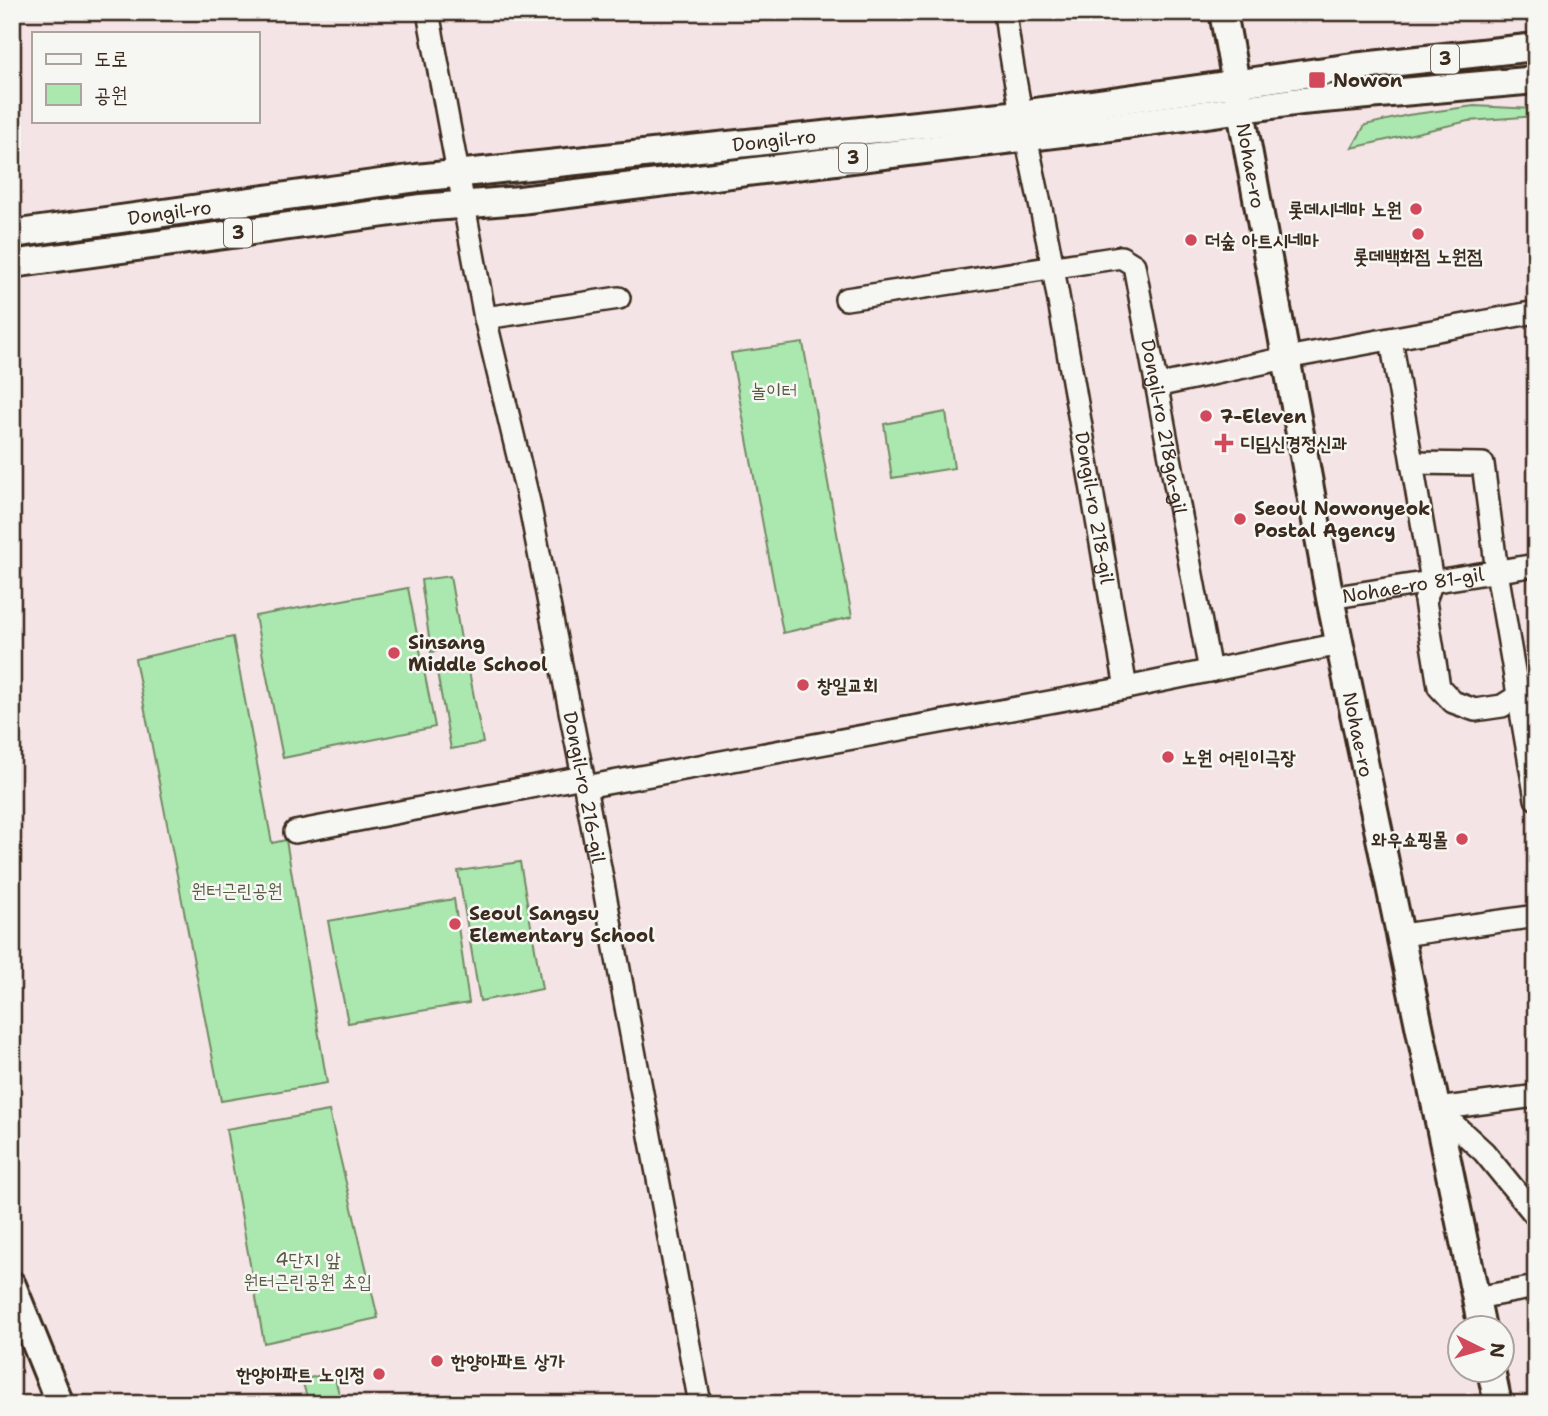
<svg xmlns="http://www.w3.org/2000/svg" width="1548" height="1416" viewBox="0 0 1548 1416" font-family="'Shantell Sans','Poor Story',sans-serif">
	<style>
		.green { fill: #abe8af; stroke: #738966; stroke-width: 2 }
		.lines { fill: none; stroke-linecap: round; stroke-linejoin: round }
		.minor-casing { stroke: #3b2a1e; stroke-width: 26 }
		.major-casing { stroke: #3b2a1e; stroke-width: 32 }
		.minor { stroke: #f6f6f2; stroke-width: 21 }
		.major { stroke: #f6f6f2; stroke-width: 26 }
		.poi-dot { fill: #d1495b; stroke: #f6f6f2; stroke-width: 2.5 }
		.labels { text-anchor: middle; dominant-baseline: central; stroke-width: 5; stroke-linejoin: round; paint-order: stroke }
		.shield { fill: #f6f6f2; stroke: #73675e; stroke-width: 2 }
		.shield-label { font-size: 18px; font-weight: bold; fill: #3b2a1e }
		.poi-label { font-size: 19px; font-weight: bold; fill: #3b2a1e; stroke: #f6f6f2; text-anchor: start }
		.street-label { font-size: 19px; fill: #3b2a1e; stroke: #f6f6f2 }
		.park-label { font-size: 19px; fill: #575a42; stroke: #f6f6f2 }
	</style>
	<rect width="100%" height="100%" fill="#f5e4e6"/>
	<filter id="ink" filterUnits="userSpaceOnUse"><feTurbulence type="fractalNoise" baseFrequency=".0143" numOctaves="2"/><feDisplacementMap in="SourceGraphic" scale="14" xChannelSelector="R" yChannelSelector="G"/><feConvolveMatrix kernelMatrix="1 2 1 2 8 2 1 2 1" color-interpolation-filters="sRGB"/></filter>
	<g filter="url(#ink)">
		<g class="green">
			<polygon points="1474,106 1536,109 1536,116 1468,121 1352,148 1365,125 1408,115"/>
			<polygon points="803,343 852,617 783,633 731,353"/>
			<polygon points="946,412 954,468 892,478 884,424"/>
			<polygon points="450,576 462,645 431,652 421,580"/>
			<polygon points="408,588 435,727 283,758 255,616"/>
			<polygon points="233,637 272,843 286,840 327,1083 221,1101 135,659"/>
			<polygon points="468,666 483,743 451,749 437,672"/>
			<polygon points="520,862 542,989 480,1001 458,871"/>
			<polygon points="454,899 469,1003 348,1023 328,921"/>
			<polygon points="329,1111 378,1318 264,1343 226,1129"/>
			<polygon points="333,1372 342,1404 309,1404 302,1380"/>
		</g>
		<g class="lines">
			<defs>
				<g id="minor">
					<path id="s1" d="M428 12 485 318 529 502 585 787 700 1404"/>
					<path id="s2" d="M1005 12C1015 97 1036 179 1052 263 1078 404 1101 546 1126 688"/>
					<path id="s3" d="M846 299 1121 257 1134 265 1210 671"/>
					<polyline points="485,318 619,298"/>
					<polyline points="1391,339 1432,581 1425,601 1439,687 1453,702 1475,710 1502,706 1518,696 1536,693"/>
					<polyline points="1156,386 1286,358 1536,312"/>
					<polyline points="1413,463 1483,464 1497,572 1536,799"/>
					<path id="s4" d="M1330 598 1536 565"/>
					<polyline points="585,787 1126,688 1340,644"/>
					<polyline points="295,832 583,777"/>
					<polyline points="1402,935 1536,916"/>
					<polyline points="1437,1109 1484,1152 1536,1216"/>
					<polyline points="1437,1109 1536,1096"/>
					<polyline points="1476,1298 1536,1287"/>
				</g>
				<g id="major">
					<path id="s5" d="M1223 12 1330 598 1482 1328"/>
					<path id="s6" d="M12 234 417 178 1020 114 1353 67 1536 47"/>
					<polyline points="12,264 421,208 520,200 1103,128 1301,101 1536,80"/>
					<polyline points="12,1285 60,1404"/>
					<polyline points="1491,1370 1498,1404"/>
				</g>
			</defs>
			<use href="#minor" class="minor-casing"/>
			<use href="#major" class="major-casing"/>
			<use href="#minor" class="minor"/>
			<use href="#major" class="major"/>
		</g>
	</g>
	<g class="poi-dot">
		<rect x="1308" y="71" width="18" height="18" rx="3.5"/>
		<circle cx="1416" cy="209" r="7"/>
		<circle cx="1418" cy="234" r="7"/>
		<circle cx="1191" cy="240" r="7"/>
		<circle cx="1206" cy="416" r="7"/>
		<path d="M1220.5 432.5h7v7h7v7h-7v7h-7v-7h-7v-7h7z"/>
		<circle cx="1240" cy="519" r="7"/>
		<circle cx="394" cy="653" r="7"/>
		<circle cx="803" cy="685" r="7"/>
		<circle cx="1168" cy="757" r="7"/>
		<circle cx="1462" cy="839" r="7"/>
		<circle cx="455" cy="924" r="7"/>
		<circle cx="437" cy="1361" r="7"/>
		<circle cx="379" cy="1374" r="7"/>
	</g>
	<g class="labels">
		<g class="shield">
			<rect x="1431" y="44.5" width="28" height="29" rx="5"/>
			<rect x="839" y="143.5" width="28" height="29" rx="5"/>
			<rect x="224" y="218.5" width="28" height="29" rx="5"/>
		</g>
		<g class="shield-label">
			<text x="1445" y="59">3</text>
			<text x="853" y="158">3</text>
			<text x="238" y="233">3</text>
		</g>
		<g class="poi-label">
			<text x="1333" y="80">Nowon</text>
			<text x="1402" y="209" text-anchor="end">롯데시네마 노원</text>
			<text x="1205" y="240">더숲 아트시네마</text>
			<text x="1418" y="256" text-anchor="middle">롯데백화점 노원점</text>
			<text x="1220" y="416">7-Eleven</text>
			<text x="1240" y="443">디딤신경정신과</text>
			<text x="1254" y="508">Seoul Nowonyeok<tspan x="1254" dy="22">Postal Agency</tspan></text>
			<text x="408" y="642">Sinsang<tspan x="408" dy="22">Middle School</tspan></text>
			<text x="817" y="685">창일교회</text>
			<text x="1182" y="757">노원 어린이극장</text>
			<text x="1448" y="839" text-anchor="end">와우쇼핑몰</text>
			<text x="469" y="913">Seoul Sangsu<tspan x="469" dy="22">Elementary School</tspan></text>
			<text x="451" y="1361">한양아파트 상가</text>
			<text x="365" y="1374" text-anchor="end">한양아파트 노인정</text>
		</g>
		<g class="street-label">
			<text stroke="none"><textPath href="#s6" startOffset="768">Dongil-ro</textPath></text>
			<text stroke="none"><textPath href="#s5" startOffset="156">Nohae-ro</textPath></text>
			<text stroke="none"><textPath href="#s6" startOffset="159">Dongil-ro</textPath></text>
			<text stroke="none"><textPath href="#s3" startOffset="458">Dongil-ro 218ga-gil</textPath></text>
			<text stroke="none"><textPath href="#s2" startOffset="504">Dongil-ro 218-gil</textPath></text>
			<text stroke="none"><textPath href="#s4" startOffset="84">Nohae-ro 81-gil</textPath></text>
			<text stroke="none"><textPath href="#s5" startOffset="735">Nohae-ro</textPath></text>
			<text stroke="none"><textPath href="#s1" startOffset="791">Dongil-ro 216-gil</textPath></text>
		</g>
		<g class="park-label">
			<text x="774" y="390">놀이터</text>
			<text x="237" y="890">원터근린공원</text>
			<text x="308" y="1259">4단지 앞<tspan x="308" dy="22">원터근린공원 초입</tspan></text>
		</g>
	</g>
	<rect width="1548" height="1416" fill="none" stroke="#f6f6f2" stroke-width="42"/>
	<rect x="21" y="21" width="1506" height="1374" fill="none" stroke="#3b2a1e" stroke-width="2.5" filter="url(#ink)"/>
	<rect x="32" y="32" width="228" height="91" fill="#f6f6f2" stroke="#aba49d" stroke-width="2"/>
	<rect x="46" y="54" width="35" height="10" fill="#f6f6f2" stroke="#aba49d" stroke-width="2"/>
	<text x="94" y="66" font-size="21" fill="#3b2a1e">도로</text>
	<rect x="46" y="84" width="35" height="21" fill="#abe8af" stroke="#aba49d" stroke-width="2"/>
	<text x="94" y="102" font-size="21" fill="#3b2a1e">공원</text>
	<g transform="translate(1481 1349) rotate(95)"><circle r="33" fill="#f6f6f2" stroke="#aba49d" stroke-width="2"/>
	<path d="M0-5L12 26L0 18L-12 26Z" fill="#d1495b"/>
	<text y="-10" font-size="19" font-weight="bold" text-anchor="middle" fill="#3b2a1e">N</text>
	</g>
</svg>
